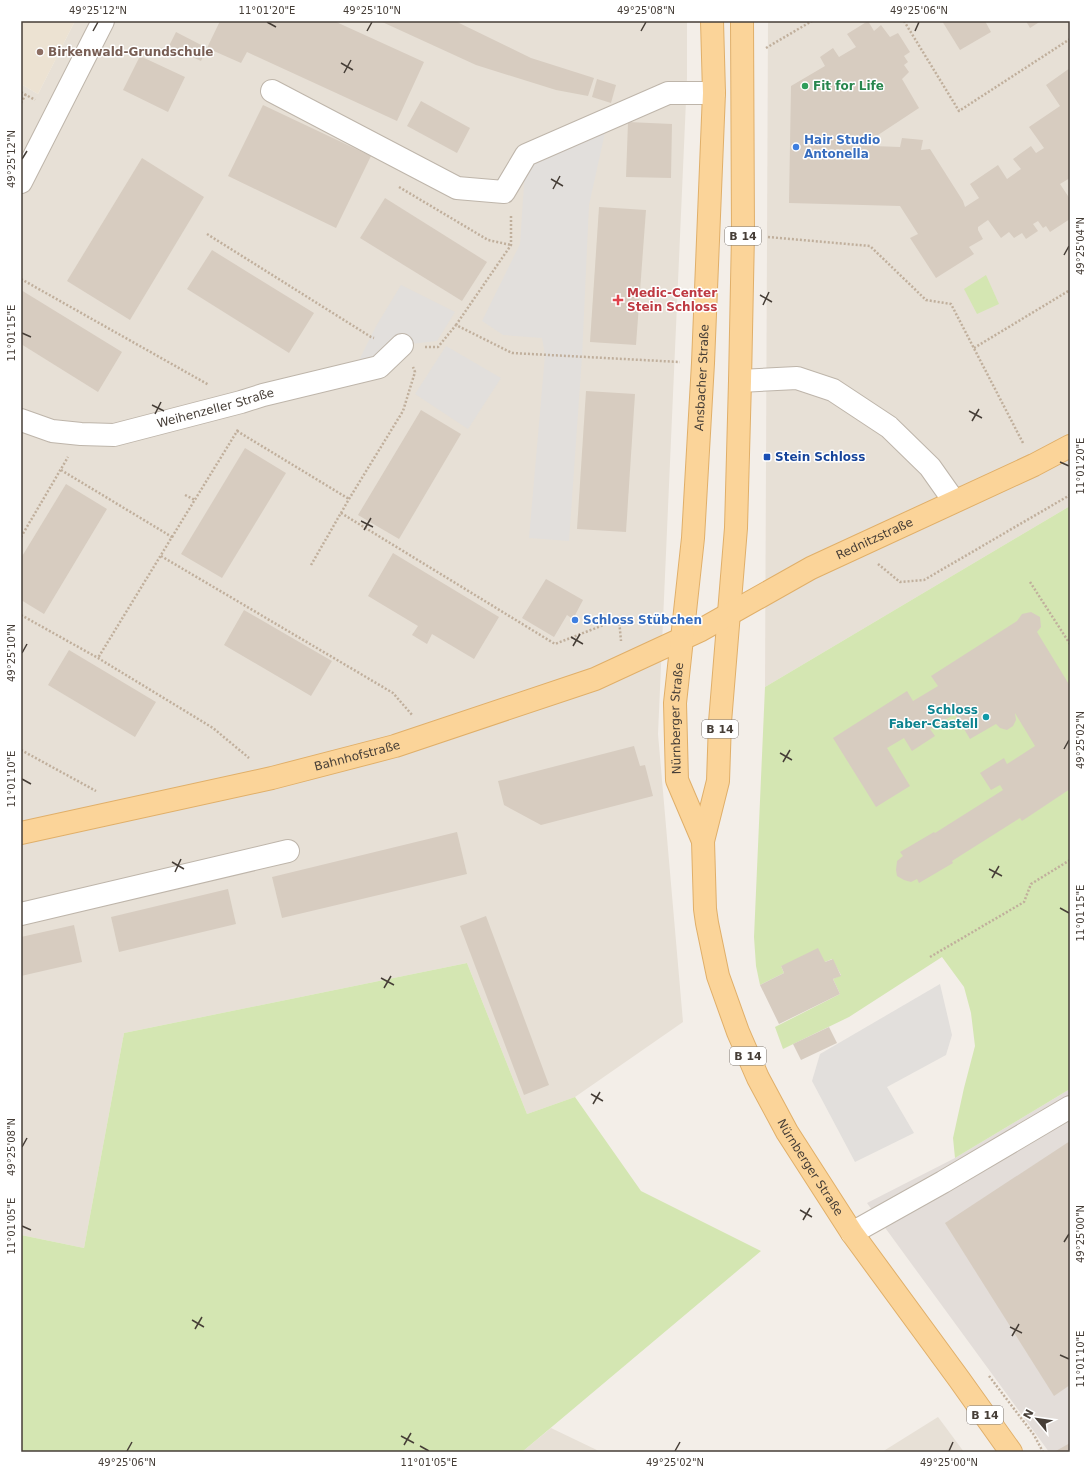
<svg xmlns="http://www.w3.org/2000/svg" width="1091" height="1473" viewBox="0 0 1091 1473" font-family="'DejaVu Sans',sans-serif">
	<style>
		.residential { fill: #e7e0d6 }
		.industrial { fill: #e3ddd9 }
		.education { fill: #ece2d2 }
		.green { fill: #d4e6b2 }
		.parking { fill: #e2dfdc }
		.building { fill: #d7ccc0 }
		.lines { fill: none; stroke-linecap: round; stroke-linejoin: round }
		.minor-casing { stroke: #beb5aa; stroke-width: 24 }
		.major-casing { stroke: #e0af69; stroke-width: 24 }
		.path { stroke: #c0af9c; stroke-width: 2.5; stroke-dasharray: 2 2; stroke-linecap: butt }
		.minor { stroke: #fff; stroke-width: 22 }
		.major { stroke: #fbd499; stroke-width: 22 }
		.ticks { fill: none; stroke: #463e37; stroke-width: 1.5 }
		.education-dot { fill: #8d6e63; stroke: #fff; stroke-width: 1.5 }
		.leisure-dot { fill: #2e9e5b; stroke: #fff; stroke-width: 1.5 }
		.shop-dot { fill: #3f7fe0; stroke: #fff; stroke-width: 1.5 }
		.health-dot { fill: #e0444e; stroke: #fff; stroke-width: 1.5 }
		.transit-dot { fill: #1a4fb4; stroke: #fff; stroke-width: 1.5 }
		.culture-dot { fill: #0f9aa8; stroke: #fff; stroke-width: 1.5 }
		.labels { text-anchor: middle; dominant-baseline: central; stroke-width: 3; stroke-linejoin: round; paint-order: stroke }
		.shield { fill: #fff; stroke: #7e7873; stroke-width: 1 }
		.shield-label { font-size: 11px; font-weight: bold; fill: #463e37 }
		.education-label { font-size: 12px; font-weight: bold; fill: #785e54; stroke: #fff; text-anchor: start }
		.leisure-label { font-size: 12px; font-weight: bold; fill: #27864d; stroke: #fff; text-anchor: start }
		.shop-label { font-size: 12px; font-weight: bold; fill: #366cbe; stroke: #fff; text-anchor: start }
		.health-label { font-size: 12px; font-weight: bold; fill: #be3a42; stroke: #fff; text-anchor: start }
		.street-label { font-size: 12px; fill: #463e37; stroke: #fff }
		.transit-label { font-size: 12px; font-weight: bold; fill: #164399; stroke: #fff; text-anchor: start }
		.culture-label { font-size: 12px; font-weight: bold; fill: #0d838f; stroke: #fff; text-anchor: end }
		.neatline { fill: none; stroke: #463e37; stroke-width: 1.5 }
		.ticks-label { font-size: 10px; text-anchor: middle; fill: #463e37 }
	</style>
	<rect width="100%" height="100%" fill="#f3eee8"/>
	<g class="residential">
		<polygon points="75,21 687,21 687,78 658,734 683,1022 575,1097 527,1114 467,963 124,1033 84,1248 21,1235 21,84 38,94"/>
		<polygon points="768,21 1070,21 1070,506 765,687"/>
		<polygon points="938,1417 964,1452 882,1452"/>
		<polygon points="551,1428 601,1452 522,1452"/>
	</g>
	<polygon class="industrial" points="1070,1089 1070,1452 1049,1452 867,1203 955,1158"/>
	<polygon class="education" points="21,21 75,21 38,94 21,84"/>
	<g class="green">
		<polygon points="986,275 999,304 977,314 964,289"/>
		<polygon points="1070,506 1070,1089 955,1158 953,1138 964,1088 975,1046 971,1013 964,987 942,957 849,1017 783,1049 775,1027 840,994 833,979 841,975 832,959 825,962 781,966 784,973 760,985 756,966 754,937 765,687"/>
		<polygon points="467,963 527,1114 575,1097 641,1191 761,1251 522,1452 21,1452 21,1235 84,1248 124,1033"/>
	</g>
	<g class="parking">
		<polygon points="608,119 589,205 582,357 569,541 529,538 545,355 542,338 503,335 482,321 520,244 526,155"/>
		<polygon points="401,285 455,312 437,341 402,345 379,367 359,360 375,328"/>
		<polygon points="446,346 501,378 468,429 415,394"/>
		<polygon points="940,984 952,1035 946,1055 887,1087 914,1133 855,1162 812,1081 820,1054"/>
	</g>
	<g class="building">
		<polygon points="220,21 334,21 424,62 397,121 247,52 241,63 207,48"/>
		<polygon points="380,21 455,21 531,58 594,78 588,96 556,90 476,65"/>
		<polygon points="868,21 874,31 881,25 890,37 898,33 910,52 904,56 908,62 904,65 909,72 902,79 919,108 872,139 873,146 900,147 902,138 923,140 921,150 930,149 963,201 965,207 979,198 970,184 998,165 1007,179 1021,169 1013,159 1031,146 1036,153 1044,148 1029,127 1060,106 1046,85 1070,68 1070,178 1060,184 1070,199 1070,219 1050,232 1046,226 1043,228 1038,221 1033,224 1038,231 1026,239 1022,233 1014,238 1009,232 1001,238 988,220 978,227 978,230 983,239 969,247 974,254 936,278 910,238 918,234 900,206 789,203 791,86 825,66 820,57 833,48 839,57 856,47 847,34"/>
		<polygon points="942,21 985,21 991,32 960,50"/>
		<polygon points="1026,21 1041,21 1030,28"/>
		<polygon points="176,32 207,48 201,61 169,46"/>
		<polygon points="140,56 185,77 168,112 123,90"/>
		<polygon points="597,79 616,85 611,103 592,97"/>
		<polygon points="421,101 470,128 457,153 407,126"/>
		<polygon points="263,105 371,156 336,228 228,176"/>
		<polygon points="628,122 672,124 671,178 626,177"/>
		<polygon points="142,158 204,197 130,320 67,281"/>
		<polygon points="385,198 487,262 462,301 360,238"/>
		<polygon points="599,207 646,210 636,345 590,342"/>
		<polygon points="212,250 314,313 289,353 187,289"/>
		<polygon points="21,290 122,352 98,392 21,344"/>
		<polygon points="586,391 635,394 626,532 577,529"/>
		<polygon points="421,410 461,434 399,539 358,515"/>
		<polygon points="245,448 286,473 222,578 181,554"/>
		<polygon points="66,484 107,509 44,614 21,600 21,558"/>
		<polygon points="393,553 499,617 474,659 432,634 427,644 412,635 418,626 368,596"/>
		<polygon points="546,579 583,600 573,619 567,615 554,637 522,618"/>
		<polygon points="244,610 332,661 311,696 224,645"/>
		<polygon points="1031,612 1040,617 1041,627 1037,632 1070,686 1070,789 1022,821 1020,818 952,861 953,863 919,883 917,879 911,882 904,880 897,876 896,870 897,861 903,856 900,852 934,832 935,833 1003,790 1000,785 991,790 980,773 1004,758 1007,764 1035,746 1015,713 1016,720 1013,726 1007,730 1000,728 996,724 970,739 955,714 930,729 935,736 912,751 904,738 887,748 910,786 876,807 833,738 907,691 913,701 938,686 931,676 1017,621 1022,614"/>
		<polygon points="69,650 156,702 135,737 48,685"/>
		<polygon points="634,746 640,766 645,765 653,796 541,825 504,805 498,781"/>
		<polygon points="457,832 467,874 282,918 272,877"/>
		<polygon points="228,889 236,924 119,952 111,917"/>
		<polygon points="486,916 549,1085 524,1095 460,926"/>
		<polygon points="74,925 82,962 21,976 21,937"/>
		<polygon points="818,948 825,962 833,959 841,976 833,979 840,994 779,1024 760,985 784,973 781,966"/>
		<polygon points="829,1027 837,1043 801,1060 793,1044"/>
		<polygon points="1070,1141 1070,1385 1054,1396 945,1223"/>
		<polygon points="1070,1443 1070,1452 1054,1452"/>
	</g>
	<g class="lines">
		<defs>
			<g id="minor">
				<polyline points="272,91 457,188 504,192 526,155 668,93 714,93"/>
				<polyline points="21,182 103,21"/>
				<polyline points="740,381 797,378 833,390 889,427 930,467 954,501"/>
				<path id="s1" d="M21 420 52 431 81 434 114 435 241 402 263 395 379 367 402 345"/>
				<polyline points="21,914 288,851"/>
				<polyline points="852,1233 943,1182 1070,1107"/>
			</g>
			<g id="major">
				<path id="s2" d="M742 21 743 234 740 381 736 528 720 722 718 781 703 841 705 909 707 923 718 976 738 1032 758 1078 787 1132 852 1233 959 1379 1011 1452"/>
				<path id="s3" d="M21 833 272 778 395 746 595 679 701 630 811 568 1034 465 1070 446"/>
				<path id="s4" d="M703 841 677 780 675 703 693 538 703 363 714 93 712 21"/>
			</g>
		</defs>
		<use href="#minor" class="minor-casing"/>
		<use href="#major" class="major-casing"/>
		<g class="path">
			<polyline points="904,21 959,111 1070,39"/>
			<polyline points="766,48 812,21"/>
			<polyline points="21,92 35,100"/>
			<polyline points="21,103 26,94"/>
			<polyline points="399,187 488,240 511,245"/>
			<polyline points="207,234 371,337 374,338"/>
			<polyline points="768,237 870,246 926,300 951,304 1023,443"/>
			<polyline points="21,279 209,385"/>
			<polyline points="456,325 511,245 511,215"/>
			<polyline points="425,347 438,347 456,325 512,353 680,362"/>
			<polyline points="974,348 1070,290"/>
			<polyline points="237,431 349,499"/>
			<polyline points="61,470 172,537 98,658"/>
			<polyline points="185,495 195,500"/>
			<polyline points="341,513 555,644 619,619 621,641"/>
			<polyline points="21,537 68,457"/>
			<polyline points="172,537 239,428"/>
			<polyline points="161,556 393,693 413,716"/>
			<polyline points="878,564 900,582 924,580 1070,495"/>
			<polyline points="311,565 349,499 403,411 415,372 413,367"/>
			<polyline points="1030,582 1070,644"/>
			<polyline points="21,615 98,658 213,728 249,758"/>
			<polyline points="21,750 96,791"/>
			<polyline points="930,957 1024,902 1031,884 1070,860"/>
			<polyline points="989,1376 1034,1435 1043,1452"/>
		</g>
		<use href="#minor" class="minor"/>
		<use href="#major" class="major"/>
	</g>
	<path class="ticks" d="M267 22 276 27M93 31 98 22M367 31 372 22M641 31 646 22M915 31 919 22M341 63 353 70M344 73 351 60M22 159 27 151M551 179 563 186M553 189 560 176M1064 255 1069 246M760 295 772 302M763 305 769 292M22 333 31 337M152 405 164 411M969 411 982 418M155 414 161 402M972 421 979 409M1060 462 1069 466M361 521 373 527M364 530 371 518M571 637 583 644M573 646 580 634M22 653 27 644M1064 749 1069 740M780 753 792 760M783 762 790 750M22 779 31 784M172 862 184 869M989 869 1002 876M175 872 181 859M992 878 999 866M1060 908 1069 913M381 978 394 985M384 988 391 976M591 1094 603 1101M593 1104 600 1092M22 1147 27 1138M800 1210 812 1217M803 1220 810 1208M22 1226 31 1230M1064 1242 1069 1234M192 1320 204 1327M1010 1327 1022 1333M195 1329 202 1317M1012 1336 1019 1324M1060 1355 1069 1359M401 1436 414 1443M404 1445 411 1433M420 1446 429 1451M127 1451 132 1442M675 1451 680 1442M949 1451 953 1442"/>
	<circle class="education-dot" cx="40" cy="52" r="4"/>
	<circle class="leisure-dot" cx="805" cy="86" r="4"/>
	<g class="shop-dot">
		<circle cx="796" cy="147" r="4"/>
		<circle cx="575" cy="620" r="4"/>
	</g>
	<path class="health-dot" d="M616 294h4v4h4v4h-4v4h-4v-4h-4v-4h4z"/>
	<rect class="transit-dot" x="763" y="453" width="8" height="8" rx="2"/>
	<circle class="culture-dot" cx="986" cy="717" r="4"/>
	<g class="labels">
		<g class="shield">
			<rect x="725" y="227" width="36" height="18" rx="3"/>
			<rect x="702" y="720" width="36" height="18" rx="3"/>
			<rect x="730" y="1047" width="36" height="18" rx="3"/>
			<rect x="967" y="1406" width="36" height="18" rx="3"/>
		</g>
		<g class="shield-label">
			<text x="743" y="236">B 14</text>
			<text x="720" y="729">B 14</text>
			<text x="748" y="1056">B 14</text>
			<text x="985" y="1415">B 14</text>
		</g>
		<g class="education-label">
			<text x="48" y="52">Birkenwald-Grundschule</text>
		</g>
		<g class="leisure-label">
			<text x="813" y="86">Fit for Life</text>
		</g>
		<g class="shop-label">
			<text x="804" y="140">Hair Studio<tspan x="804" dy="14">Antonella</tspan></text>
			<text x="583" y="620">Schloss Stübchen</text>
		</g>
		<g class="health-label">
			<text x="627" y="293">Medic-Center<tspan x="627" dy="14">Stein Schloss</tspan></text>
		</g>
		<g class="street-label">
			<text stroke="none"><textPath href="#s4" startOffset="470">Ansbacher Straße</textPath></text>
			<text stroke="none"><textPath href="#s1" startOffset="200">Weihenzeller Straße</textPath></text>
			<text stroke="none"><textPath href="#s3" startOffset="908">Rednitzstraße</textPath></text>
			<text stroke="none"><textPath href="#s4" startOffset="128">Nürnberger Straße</textPath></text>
			<text stroke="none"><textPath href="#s3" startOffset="345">Bahnhofstraße</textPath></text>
			<text stroke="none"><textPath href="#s2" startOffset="1172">Nürnberger Straße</textPath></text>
		</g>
		<g class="transit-label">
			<text x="775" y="457">Stein Schloss</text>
		</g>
		<g class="culture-label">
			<text x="978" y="710">Schloss<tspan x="978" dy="14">Faber-Castell</tspan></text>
		</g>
	</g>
	<rect width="1091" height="1473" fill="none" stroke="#ffffff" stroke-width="44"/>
	<g transform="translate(1037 1419) rotate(299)" stroke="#ffffff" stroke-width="3" paint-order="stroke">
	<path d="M0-3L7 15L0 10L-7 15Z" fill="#463e37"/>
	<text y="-6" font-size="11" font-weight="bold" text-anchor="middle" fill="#463e37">N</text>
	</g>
	<rect x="22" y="22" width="1047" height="1429" class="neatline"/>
	<g class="ticks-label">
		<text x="98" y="14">49°25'12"N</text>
		<text x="267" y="14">11°01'20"E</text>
		<text x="372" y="14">49°25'10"N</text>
		<text x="646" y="14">49°25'08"N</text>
		<text x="919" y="14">49°25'06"N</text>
		<text transform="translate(11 159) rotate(-90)" y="4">49°25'12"N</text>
		<text transform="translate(1080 246) rotate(-90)" y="4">49°25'04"N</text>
		<text transform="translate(11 333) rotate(-90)" y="4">11°01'15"E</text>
		<text transform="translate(1080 466) rotate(-90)" y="4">11°01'20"E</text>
		<text transform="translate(11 653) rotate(-90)" y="4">49°25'10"N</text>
		<text transform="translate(1080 740) rotate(-90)" y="4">49°25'02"N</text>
		<text transform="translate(11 779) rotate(-90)" y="4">11°01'10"E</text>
		<text transform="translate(1080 913) rotate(-90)" y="4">11°01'15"E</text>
		<text transform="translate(11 1147) rotate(-90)" y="4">49°25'08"N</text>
		<text transform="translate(11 1226) rotate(-90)" y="4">11°01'05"E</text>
		<text transform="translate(1080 1234) rotate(-90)" y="4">49°25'00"N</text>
		<text transform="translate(1080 1359) rotate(-90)" y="4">11°01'10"E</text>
		<text x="127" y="1466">49°25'06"N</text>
		<text x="429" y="1466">11°01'05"E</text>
		<text x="675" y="1466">49°25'02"N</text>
		<text x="949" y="1466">49°25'00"N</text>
	</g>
</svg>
